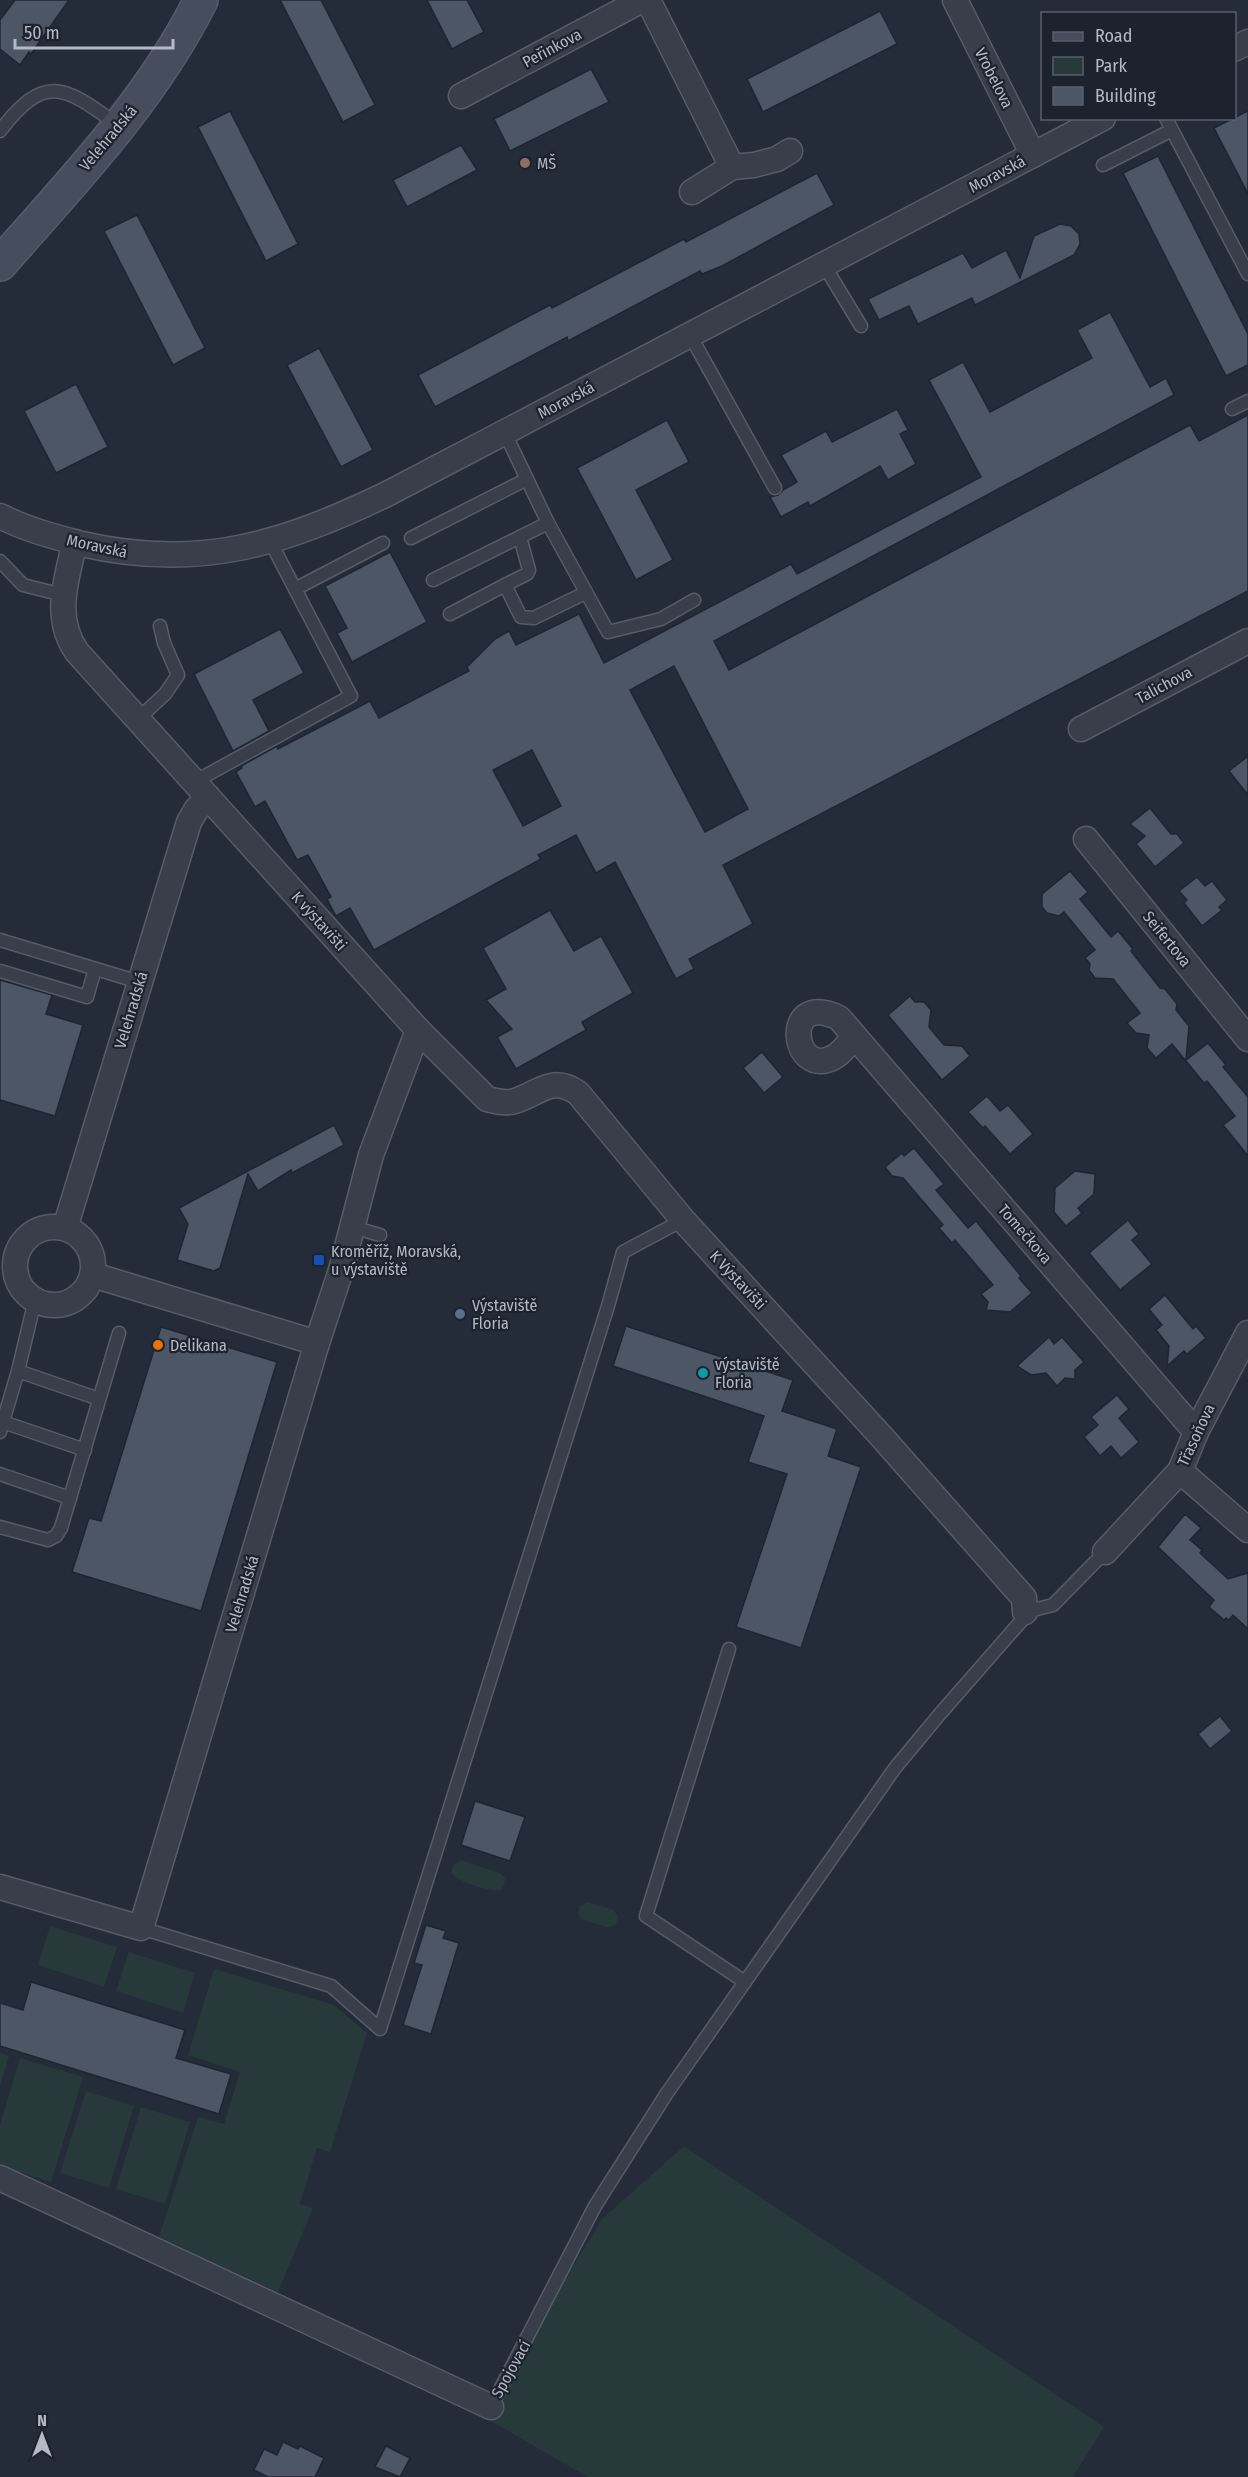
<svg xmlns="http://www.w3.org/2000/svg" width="1248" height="2477" viewBox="0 0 1248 2477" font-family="'Fira Sans Condensed',sans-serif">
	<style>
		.green { fill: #27393b }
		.building { fill: #4c5665; stroke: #1f2531; stroke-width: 1.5; fill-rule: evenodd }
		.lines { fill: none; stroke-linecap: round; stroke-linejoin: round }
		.service-casing { stroke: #565c68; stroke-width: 15 }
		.minor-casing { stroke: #565c68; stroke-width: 27 }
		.secondary-casing { stroke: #565c68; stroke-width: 36 }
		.service { stroke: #383e4a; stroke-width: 12 }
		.minor { stroke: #383e4a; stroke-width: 24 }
		.secondary { stroke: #464d5c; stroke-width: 33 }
		.education-dot { fill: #8d6e63; stroke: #1d232e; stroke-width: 2 }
		.transit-dot { fill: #1a4fb4; stroke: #1d232e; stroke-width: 2 }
		.service-dot { fill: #5c6f8a; stroke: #1d232e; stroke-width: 2 }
		.food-dot { fill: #e8710a; stroke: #1d232e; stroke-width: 2 }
		.culture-dot { fill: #0f9aa8; stroke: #1d232e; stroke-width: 2 }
		.labels { text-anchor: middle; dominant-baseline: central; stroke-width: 4.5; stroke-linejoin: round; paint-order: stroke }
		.street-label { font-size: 16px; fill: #b3b9c5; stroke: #1d232e }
		.poi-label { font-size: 16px; fill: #b3b9c5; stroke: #1d232e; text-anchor: start }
	</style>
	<rect width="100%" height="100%" fill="#242c39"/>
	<g class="green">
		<path d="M463 1861 500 1873 505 1878 504 1886 500 1890C487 1891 459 1883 452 1873 451 1865 456 1861 463 1861Z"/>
		<polygon points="588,1902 613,1910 618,1916 616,1925 606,1927 581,1919 578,1913 580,1906"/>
		<polygon points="50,1926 117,1947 104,1987 38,1965"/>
		<polygon points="129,1952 195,1973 183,2013 116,1991"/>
		<polygon points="214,1969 334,2005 367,2033 330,2152 317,2148 300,2204 313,2208 278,2292 159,2237 198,2117 224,2124 240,2072 188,2055"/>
		<polygon points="0,2053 9,2056 0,2086"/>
		<polygon points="20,2058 83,2077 51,2182 0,2166 0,2125"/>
		<polygon points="86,2091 134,2106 109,2188 60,2173"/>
		<polygon points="141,2107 190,2122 165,2204 116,2189"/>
		<polygon points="684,2146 1104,2427 1073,2477 588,2477 482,2416 602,2219"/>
	</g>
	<g class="building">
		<polygon points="15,0 69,0 31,54 29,52 20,65 0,49 0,20"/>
		<polygon points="280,0 321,0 375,105 343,122"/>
		<polygon points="427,0 467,0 484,32 452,49"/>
		<polygon points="880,11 897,44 763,112 747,79"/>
		<polygon points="591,69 609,102 510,151 494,119"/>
		<polygon points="230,111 298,244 266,261 198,127"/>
		<polygon points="1248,111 1248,194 1214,128"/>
		<polygon points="461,145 477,170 407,207 393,180"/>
		<polygon points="1158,156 1248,334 1248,365 1226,376 1123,173"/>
		<polygon points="817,173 834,205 722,266 702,274 700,271 568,341 567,337 435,407 418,375 550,305 552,308 684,239 686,242"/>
		<polygon points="137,215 205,348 173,365 104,231"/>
		<polygon points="1060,224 1071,226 1079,234 1080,244 1074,255 975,305 972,298 918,324 909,306 879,320 868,299 963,253 972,268 1006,250 1020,278 1034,236"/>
		<path d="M1110 312 1150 387 1166 378 1174 395 714 641 729 670 1190 425 1199 441 1248 415V591L723 865 753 924 689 959 694 969 676 979 615 862 596 873 576 835 538 855 541 859 374 950 350 908 336 916 327 899 331 897 308 855 297 860 265 801 255 807 236 772 242 768 241 766 277 746 278 749 370 701 379 718 469 671 467 667 495 639 509 631 516 645 579 614 604 663 791 564 797 574 981 477 929 380 963 362 990 412 1092 358 1077 330ZM674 666 748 809 705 832 630 690ZM532 750 561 806 523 826 493 770Z"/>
		<polygon points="319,348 373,450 341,467 287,365"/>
		<polygon points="76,384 108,447 56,473 24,411"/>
		<polygon points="897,409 908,430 900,434 916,464 888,480 880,466 810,506 808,502 781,517 770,497 778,495 783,490 797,482 781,455 826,431 832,442"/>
		<polygon points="667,420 689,462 636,490 673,560 636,580 577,468"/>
		<polygon points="390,552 427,622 352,662 337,633 347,628 325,586"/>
		<polygon points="280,629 304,673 253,700 269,731 233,751 194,674"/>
		<polygon points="1248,756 1248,795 1229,771"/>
		<polygon points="1150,808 1171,834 1177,834 1184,843 1155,867 1136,844 1145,836 1130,824"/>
		<polygon points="1070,871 1088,892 1080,899 1111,937 1118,931 1133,949 1131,951 1160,988 1165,989 1177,1004 1176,1010 1189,1026 1186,1060 1208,1043 1226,1065 1223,1067 1248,1097 1248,1156 1223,1125 1235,1116 1207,1081 1204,1083 1172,1044 1156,1058 1147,1048 1149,1035 1136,1033 1127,1023 1140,1013 1113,979 1095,978 1089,970 1090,964 1085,958 1095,950 1064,912 1059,916 1047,913 1042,907 1042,894"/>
		<polygon points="1197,877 1205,886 1212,881 1227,900 1219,907 1222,910 1202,926 1184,903 1187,900 1179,891"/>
		<polygon points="550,910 574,951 601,936 633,993 582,1022 586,1030 516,1069 497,1037 512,1029 486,1000 506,989 483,948"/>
		<polygon points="0,980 52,995 46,1014 83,1025 55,1116 0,1100"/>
		<polygon points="910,996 915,1002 924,1002 931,1010 929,1027 944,1045 962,1046 970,1056 942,1080 888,1015"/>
		<polygon points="762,1052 783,1077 764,1093 743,1068"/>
		<polygon points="987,1096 1000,1111 1008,1105 1033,1134 1010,1154 985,1126 983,1128 968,1112"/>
		<polygon points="334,1125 344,1145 292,1173 291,1170 258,1191 248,1174 220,1268 214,1271 177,1260 188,1224 179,1208"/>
		<polygon points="914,1148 944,1184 936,1190 968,1228 976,1221 1021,1276 1019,1278 1032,1293 1010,1312 986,1310 988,1302 981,1294 993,1285 955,1240 952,1243 939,1228 943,1225 903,1178 892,1176 885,1167 902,1153 904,1156"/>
		<polygon points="1075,1171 1095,1174 1094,1194 1078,1208 1082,1213 1066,1226 1054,1212 1055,1188"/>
		<polygon points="1128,1220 1139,1234 1132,1240 1152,1264 1120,1290 1089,1253"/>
		<polygon points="1165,1295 1193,1329 1196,1326 1206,1338 1187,1354 1184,1351 1167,1366 1169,1346 1156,1330 1162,1325 1149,1309"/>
		<polygon points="626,1326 793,1380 782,1411 837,1429 828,1456 861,1467 801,1648 736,1627 787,1474 748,1462 764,1416 613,1366"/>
		<polygon points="161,1327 277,1362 201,1611 72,1572 89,1518 101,1521"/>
		<polygon points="1049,1337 1054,1344 1062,1337 1084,1362 1075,1370 1075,1379 1065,1378 1057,1386 1046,1373 1031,1375 1017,1366"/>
		<polygon points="1117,1395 1129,1409 1119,1418 1139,1442 1121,1458 1111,1446 1100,1456 1084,1437 1098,1425 1091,1417"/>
		<polygon points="1185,1514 1201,1528 1190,1540 1202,1550 1200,1553 1228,1579 1248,1573 1248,1629 1233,1615 1229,1620 1226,1618 1224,1620 1209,1607 1214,1600 1158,1547"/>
		<polygon points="1220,1716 1232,1731 1210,1749 1198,1734"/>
		<polygon points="475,1801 525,1817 510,1861 461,1845"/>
		<polygon points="426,1925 446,1931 443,1938 459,1943 431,2034 403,2025 422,1965 414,1963"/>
		<polygon points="31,1982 185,2030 176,2058 231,2074 219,2114 0,2046 0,2003 23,2010"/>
		<polygon points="283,2442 298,2449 300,2446 324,2458 315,2477 268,2477 254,2470 264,2449 277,2455"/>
		<polygon points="386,2446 410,2458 400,2477 375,2467"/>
	</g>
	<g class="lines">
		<defs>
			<g id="service">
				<polyline points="1172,130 1248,274"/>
				<path d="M0 131C46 71 65 87 118 125"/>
				<polyline points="1103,165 1172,130 1166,118"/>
				<polyline points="824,265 861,326"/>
				<polyline points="690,335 775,488"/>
				<polyline points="1232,409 1248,401"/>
				<polyline points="505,433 548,523 608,632 661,619 694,600"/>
				<polyline points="411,538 527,479"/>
				<polyline points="0,561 23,585 63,595"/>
				<polyline points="433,580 548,523"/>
				<polyline points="505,585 527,574 529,570 520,537"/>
				<polyline points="295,589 383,543"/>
				<polyline points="450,614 505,585 521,617 534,618 585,593"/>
				<polyline points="137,720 165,694 178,675 164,643 160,626"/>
				<polyline points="194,782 351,696 270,541"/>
				<polyline points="0,940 139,982"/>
				<polyline points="0,971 87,997 95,969"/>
				<polyline points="352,1227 380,1235"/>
				<polyline points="18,1371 99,1399"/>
				<polyline points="3,1422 85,1450"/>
				<polyline points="0,1432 18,1371 35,1300"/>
				<polyline points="0,1474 70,1498"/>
				<polyline points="0,1527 48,1540 56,1536 61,1528 119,1333"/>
				<polyline points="729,1649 646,1916 745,1982"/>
				<polyline points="141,1928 331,1986 380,2029 608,1306 623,1252 683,1220"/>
				<polyline points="491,2407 595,2206 667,2093 895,1768 939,1715 1023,1619 1025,1612 1053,1605 1105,1552"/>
			</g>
			<g id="minor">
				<polyline points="648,0 732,167"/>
				<polyline points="955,0 1033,155"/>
				<polyline points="1234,49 1248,42"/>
				<polyline points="461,96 642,0"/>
				<polyline points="692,192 732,167 754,165 777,159 790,151"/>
				<path d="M0 516C25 529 55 537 82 544 199 571 283 544 387 494L1103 118"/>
				<path d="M75 542C66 580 53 618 77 652L418 1030 371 1155 341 1270 317 1343"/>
				<polyline points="1081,729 1248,641"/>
				<polyline points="1086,839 1248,1039"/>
				<path d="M418 1030 487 1099C496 1101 506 1104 515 1101 540 1093 552 1075 578 1093L683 1220 881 1436 1024 1598 1025 1612"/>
				<path d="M855 1037C848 1043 842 1053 834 1057 792 1081 780 989 839 1018L1196 1432"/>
				<circle cx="54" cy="1266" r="39"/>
				<polyline points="65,1228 189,822 196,810 208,797"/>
				<polyline points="1180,1471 1248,1530"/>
				<polyline points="1105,1552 1180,1471 1196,1432 1248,1333"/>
				<polyline points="0,1887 141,1928 317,1343 93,1275"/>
				<polyline points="0,2178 491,2407"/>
			</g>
			<path id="secondary" d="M0 264C73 181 151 100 201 0"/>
		</defs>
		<use href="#service" class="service-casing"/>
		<use href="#minor" class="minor-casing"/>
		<use href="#secondary" class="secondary-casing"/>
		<use href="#service" class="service"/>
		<use href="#minor" class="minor"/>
		<use href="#secondary" class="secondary"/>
	</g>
	<circle class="education-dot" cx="525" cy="163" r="6"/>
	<rect class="transit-dot" x="313" y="1254" width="12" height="12" rx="3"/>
	<circle class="service-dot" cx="460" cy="1314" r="6"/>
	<circle class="food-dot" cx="158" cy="1345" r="6"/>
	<circle class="culture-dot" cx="703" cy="1373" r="6"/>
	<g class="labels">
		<g class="street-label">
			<text transform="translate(552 48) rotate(-28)">Peřinkova</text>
			<text transform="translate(994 78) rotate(63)">Vrobelova</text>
			<text transform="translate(108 138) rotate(-50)">Velehradská</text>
			<text transform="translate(997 174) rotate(-28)">Moravská</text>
			<text transform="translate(566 400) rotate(-28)">Moravská</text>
			<text transform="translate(97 546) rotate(12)">Moravská</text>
			<text transform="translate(1164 685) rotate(-28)">Talichova</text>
			<text transform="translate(319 921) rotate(48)">K výstavišti</text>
			<text transform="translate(1167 939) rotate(51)">Seifertova</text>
			<text transform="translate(131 1010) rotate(-73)">Velehradská</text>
			<text transform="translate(1025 1234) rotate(49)">Tomečkova</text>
			<text transform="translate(738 1280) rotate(47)">K Výstavišti</text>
			<text transform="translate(1196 1435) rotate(-65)">Třasoňova</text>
			<text transform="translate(242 1594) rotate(-73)">Velehradská</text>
			<text transform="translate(511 2369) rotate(-61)">Spojovací</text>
		</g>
		<g class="poi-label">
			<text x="537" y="163">MŠ</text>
			<text x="331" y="1251">Kroměříž, Moravská,<tspan x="331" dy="18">u výstaviště</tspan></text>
			<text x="472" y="1305">Výstaviště<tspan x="472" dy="18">Floria</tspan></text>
			<text x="170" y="1345">Delikana</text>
			<text x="715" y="1364">výstaviště<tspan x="715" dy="18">Floria</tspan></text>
		</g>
	</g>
	<rect x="1041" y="12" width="195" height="108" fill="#1d232e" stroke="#595f6a" stroke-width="1.5"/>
	<rect x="1053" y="32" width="30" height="9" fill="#464d5c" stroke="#595f6a" stroke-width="1.5"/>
	<text x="1095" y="42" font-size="18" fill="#b3b9c5">Road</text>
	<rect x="1053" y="57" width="30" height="18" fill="#27393b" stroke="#595f6a" stroke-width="1.5"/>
	<text x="1095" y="72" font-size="18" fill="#b3b9c5">Park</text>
	<rect x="1053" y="87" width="30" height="18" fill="#4c5665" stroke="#595f6a" stroke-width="1.5"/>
	<text x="1095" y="102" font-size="18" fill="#b3b9c5">Building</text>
	<g transform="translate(42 2435)" stroke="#1d232e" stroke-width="4.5" paint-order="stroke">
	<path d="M0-4.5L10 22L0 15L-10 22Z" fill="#b3b9c5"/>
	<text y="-9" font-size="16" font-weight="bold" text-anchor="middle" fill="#b3b9c5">N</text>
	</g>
	<path d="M15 39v9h158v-9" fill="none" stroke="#b3b9c5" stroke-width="3"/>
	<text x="24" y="39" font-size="18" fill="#b3b9c5" stroke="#1d232e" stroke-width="4.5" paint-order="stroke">50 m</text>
</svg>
